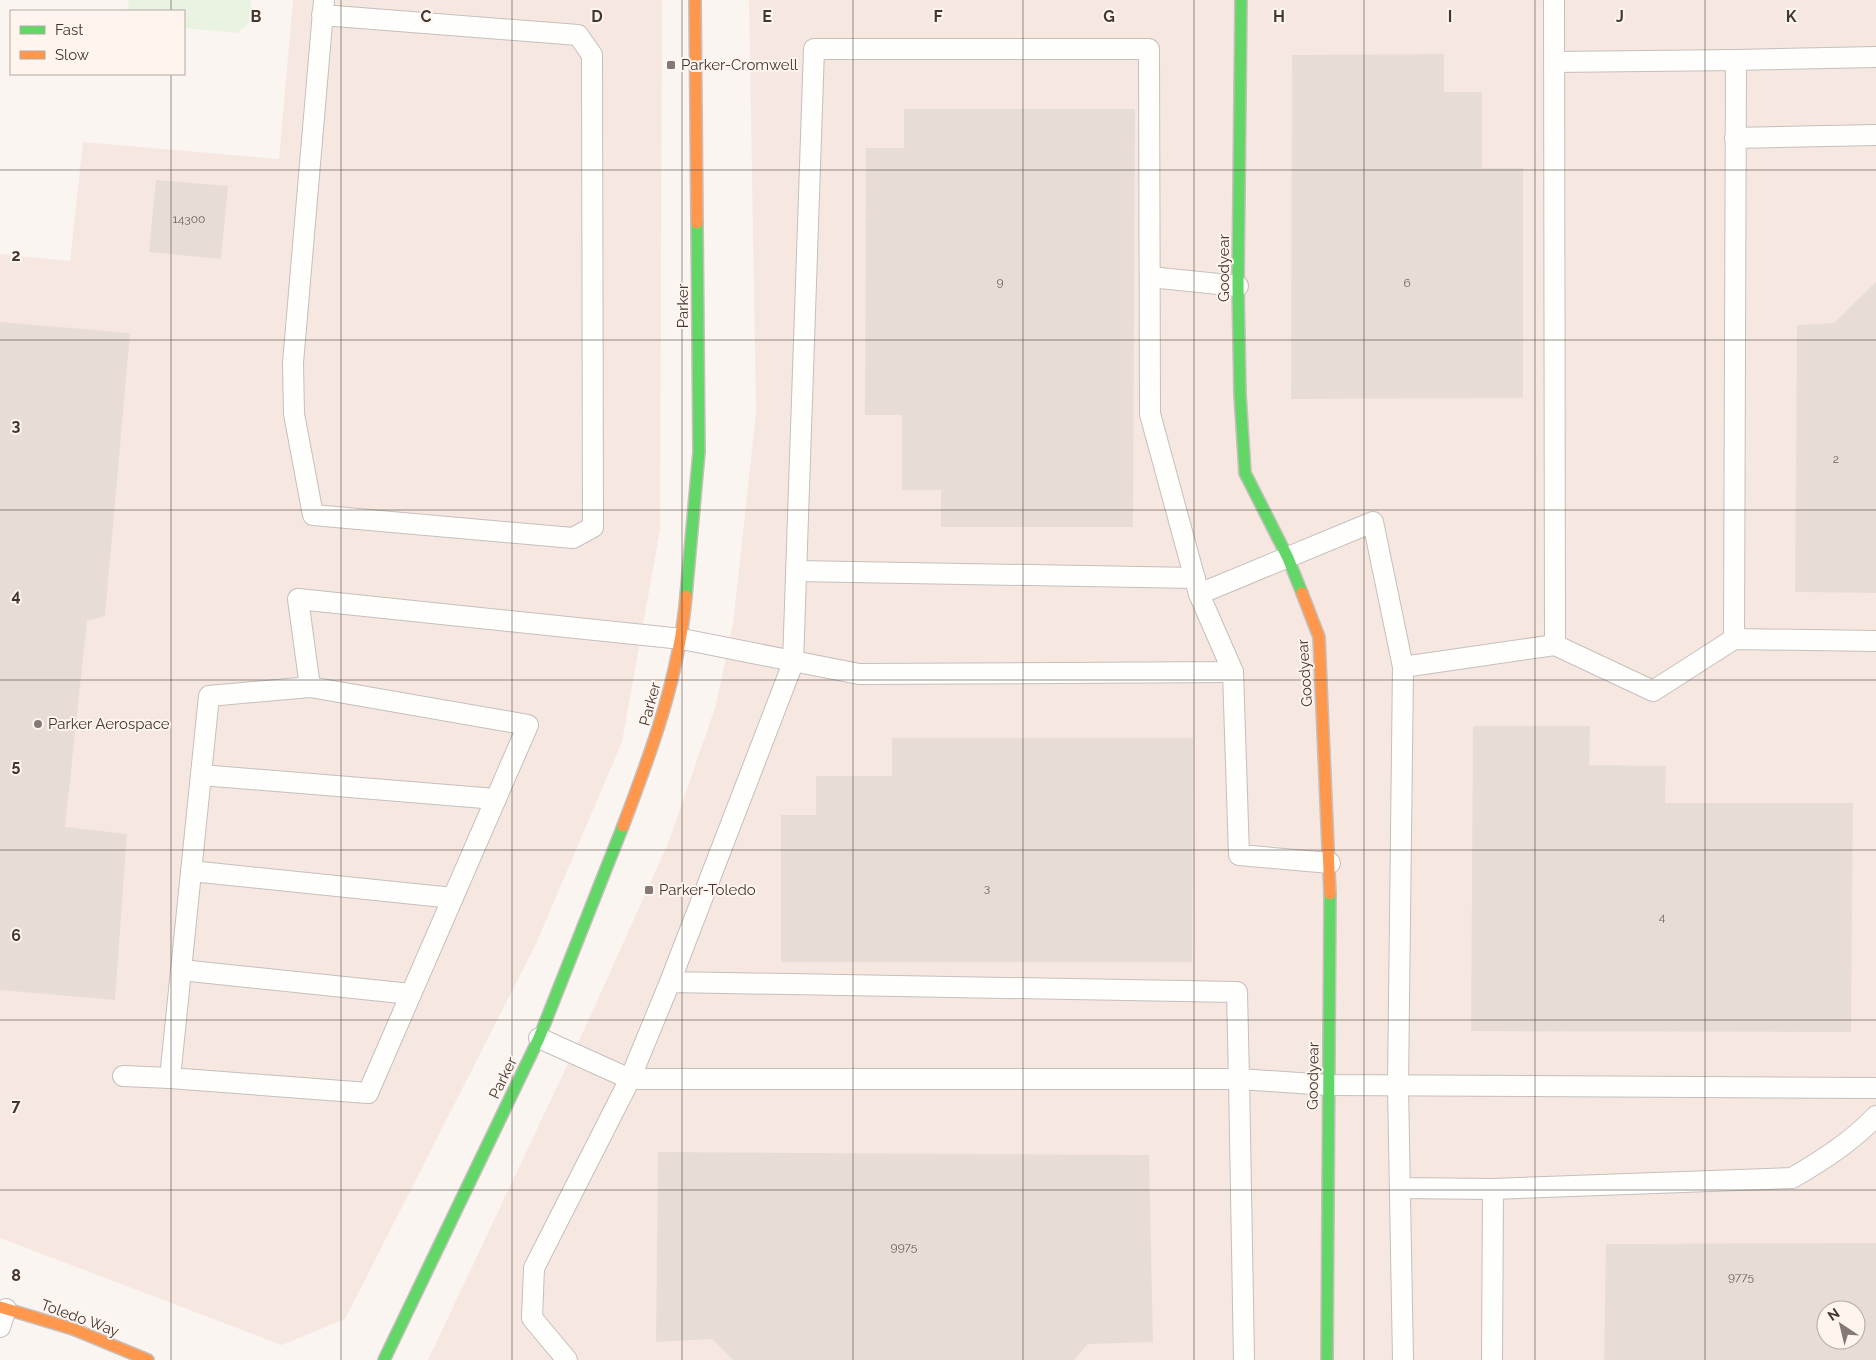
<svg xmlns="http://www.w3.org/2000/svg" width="1876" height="1360" viewBox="0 0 1876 1360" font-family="Raleway,sans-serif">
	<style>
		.built { fill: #f6e8e1; fill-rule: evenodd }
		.green { fill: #eaf3e2 }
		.building { fill: #e8ddd6; fill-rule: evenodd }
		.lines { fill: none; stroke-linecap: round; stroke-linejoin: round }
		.lane-casing { stroke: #c6bfbb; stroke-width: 22 }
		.fast-casing { stroke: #c6bfbb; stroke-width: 14 }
		.slow-casing { stroke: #c6bfbb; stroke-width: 14 }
		.lane { stroke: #fefefd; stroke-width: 20 }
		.fast { stroke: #63d668; stroke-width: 11 }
		.slow { stroke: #ff974d; stroke-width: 11 }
		.grid { fill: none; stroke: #423832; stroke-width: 1; stroke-opacity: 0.55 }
		.poi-dot { fill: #837a75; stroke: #fff4ee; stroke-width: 2 }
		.labels { text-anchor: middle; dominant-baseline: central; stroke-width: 4; stroke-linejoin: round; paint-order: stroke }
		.number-label { font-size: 12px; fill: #6d635d }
		.poi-label { font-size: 15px; fill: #423832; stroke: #fff4ee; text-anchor: start }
		.street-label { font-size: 15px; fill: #423832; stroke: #fff4ee }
		.grid-label { font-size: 16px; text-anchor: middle; font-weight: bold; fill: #423832; stroke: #fff4ee; stroke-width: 4; stroke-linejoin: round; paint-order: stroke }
	</style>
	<rect width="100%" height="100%" fill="#fbf5f2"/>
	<g class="built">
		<polygon points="293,0 662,0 660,530 622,742 536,944 345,1319 282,1345 0,1238 0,254 70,261 83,142 279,159"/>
		<path d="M749 0H1876V1360H428L589 1019 669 841 716 705 733 624 756 413ZM1826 1310H1856V1340H1826Z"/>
	</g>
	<polygon class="green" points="129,0 251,0 249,23 237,33 184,28 184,11 127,11"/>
	<g class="building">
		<polygon points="1444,54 1444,92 1482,92 1482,168 1523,168 1523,398 1291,399 1292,55"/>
		<polygon points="904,109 1135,109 1133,527 941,527 941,490 902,490 902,415 865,415 866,148 904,148"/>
		<polygon points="156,180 228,186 221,259 149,252"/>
		<polygon points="1876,282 1876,593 1795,592 1797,325 1834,323"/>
		<polygon points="0,322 130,333 105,616 87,621 65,827 127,834 115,1000 0,990"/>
		<polygon points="1473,726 1590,726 1589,765 1666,766 1665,803 1853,803 1851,1032 1471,1031"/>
		<polygon points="892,738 1193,738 1192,962 781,962 781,815 816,815 816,776 892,776"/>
		<polygon points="658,1152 1149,1155 1153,1342 1088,1344 1074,1360 733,1360 712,1339 656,1342"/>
		<path d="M1876 1243V1360H1604L1606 1244ZM1826 1310H1856V1340H1826Z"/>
	</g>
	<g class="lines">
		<defs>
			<g id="lane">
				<polyline points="1554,0 1555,645"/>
				<polyline points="322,15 578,35 592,55 593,527 573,538 313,515 294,414 293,363 324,0"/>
				<polyline points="1736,60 1876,57"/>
				<polyline points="1555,62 1736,60 1734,639"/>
				<polyline points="1735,138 1876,135"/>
				<polyline points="1150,277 1238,286"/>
				<polyline points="796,571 1195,578"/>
				<polyline points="1199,594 1373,522 1403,667 1555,645 1653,691 1734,639 1876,641"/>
				<polyline points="1233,672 1239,855 1330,863"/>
				<polyline points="310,687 298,599 682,639 859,674 1233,672 1199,594 1150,414 1149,49 814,49 793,663 670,982 630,1079 1239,1079 1237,992 670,982"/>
				<polygon points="310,687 528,725 368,1093 170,1078 209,696"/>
				<polyline points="201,775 496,799"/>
				<polyline points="191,871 453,898"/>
				<polyline points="181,970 411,994"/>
				<polyline points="539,1038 630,1079 534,1268 532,1318 567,1360"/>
				<polyline points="123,1076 170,1078"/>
				<polyline points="1400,1188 1493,1189"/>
				<polyline points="0,1327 6,1309"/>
				<polyline points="1244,1360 1239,1079 1328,1085 1876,1088"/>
				<polyline points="1403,1360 1398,1086 1403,667"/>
				<path d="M1492 1360 1493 1189 1792 1178C1823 1160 1851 1142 1876 1116"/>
			</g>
			<g id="fast">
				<polyline points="1241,0 1238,286 1240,394 1245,473 1288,558 1302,593"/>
				<polyline points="686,596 699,452 697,223"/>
				<polyline points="384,1360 539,1038 623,826"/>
				<polyline points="1327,1360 1330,894"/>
			</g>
			<g id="slow">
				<polyline points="695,0 697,223"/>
				<polyline points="1302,593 1319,637 1330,894"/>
				<path d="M623 826C652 750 679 677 686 596"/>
				<polyline points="0,1307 73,1329 148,1360"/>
			</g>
		</defs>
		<use href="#lane" class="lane-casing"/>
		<use href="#fast" class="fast-casing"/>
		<use href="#slow" class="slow-casing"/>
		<use href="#lane" class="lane"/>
		<use href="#fast" class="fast"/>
		<use href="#slow" class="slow"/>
	</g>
	<path class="grid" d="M171 0V11M341 0V1360M512 0V1360M682 0V1360M853 0V1360M1023 0V1360M1194 0V1360M1364 0V1360M1535 0V1360M1705 0V1360M171 74V1360M0 170H1876M0 340H1876M0 510H1876M0 680H1876M0 850H1876M0 1020H1876M0 1190H1876"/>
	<g class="poi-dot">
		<rect x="666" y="60" width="10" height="10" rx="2.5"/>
		<circle cx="38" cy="724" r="5"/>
		<rect x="644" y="885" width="10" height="10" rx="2.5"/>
	</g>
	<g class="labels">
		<g class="number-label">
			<text x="189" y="219">14300</text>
			<text x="1000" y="282">9</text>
			<text x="1407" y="283">6</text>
			<text x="1836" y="459">2</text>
			<text x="987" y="888">3</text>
			<text x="1662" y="917">4</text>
			<text x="904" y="1247">9975</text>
			<text x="1741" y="1277">9775</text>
		</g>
		<g class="poi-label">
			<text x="681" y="65">Parker-Cromwell</text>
			<text x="48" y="724">Parker Aerospace</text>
			<text x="659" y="890">Parker-Toledo</text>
		</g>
		<g class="street-label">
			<text transform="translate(1224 268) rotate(-90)">Goodyear</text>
			<text transform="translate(683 306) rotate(-90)">Parker</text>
			<text transform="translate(1305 673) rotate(-94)">Goodyear</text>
			<text transform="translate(650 704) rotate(-75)">Parker</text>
			<text transform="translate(1313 1076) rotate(-89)">Goodyear</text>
			<text transform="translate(503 1078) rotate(-64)">Parker</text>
			<text transform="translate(80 1318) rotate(20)">Toledo Way</text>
		</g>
	</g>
	<g class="grid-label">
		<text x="256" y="22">B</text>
		<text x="426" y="22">C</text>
		<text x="597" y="22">D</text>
		<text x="767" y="22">E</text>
		<text x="938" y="22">F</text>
		<text x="1109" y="22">G</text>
		<text x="1279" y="22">H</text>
		<text x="1450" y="22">I</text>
		<text x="1620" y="22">J</text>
		<text x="1791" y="22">K</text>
		<text x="16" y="261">2</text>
		<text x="16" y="431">3</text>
		<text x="16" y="601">4</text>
		<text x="16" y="771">5</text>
		<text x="16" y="941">6</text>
		<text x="16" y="1111">7</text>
		<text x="16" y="1281">8</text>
	</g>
	<rect x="10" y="10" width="175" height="65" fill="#fff4ee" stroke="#b3a9a3"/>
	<rect x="20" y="26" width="25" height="8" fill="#63d668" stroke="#b3a9a3"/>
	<text x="55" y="35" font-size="15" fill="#423832">Fast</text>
	<rect x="20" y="51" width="25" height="8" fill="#ff974d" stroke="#b3a9a3"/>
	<text x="55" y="60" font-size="15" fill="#423832">Slow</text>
	<g transform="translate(1841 1325) rotate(325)"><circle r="24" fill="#fff4ee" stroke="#b3a9a3"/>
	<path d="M0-4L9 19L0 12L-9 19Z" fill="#837a75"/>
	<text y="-8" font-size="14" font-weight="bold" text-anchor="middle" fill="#423832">N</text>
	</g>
</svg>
